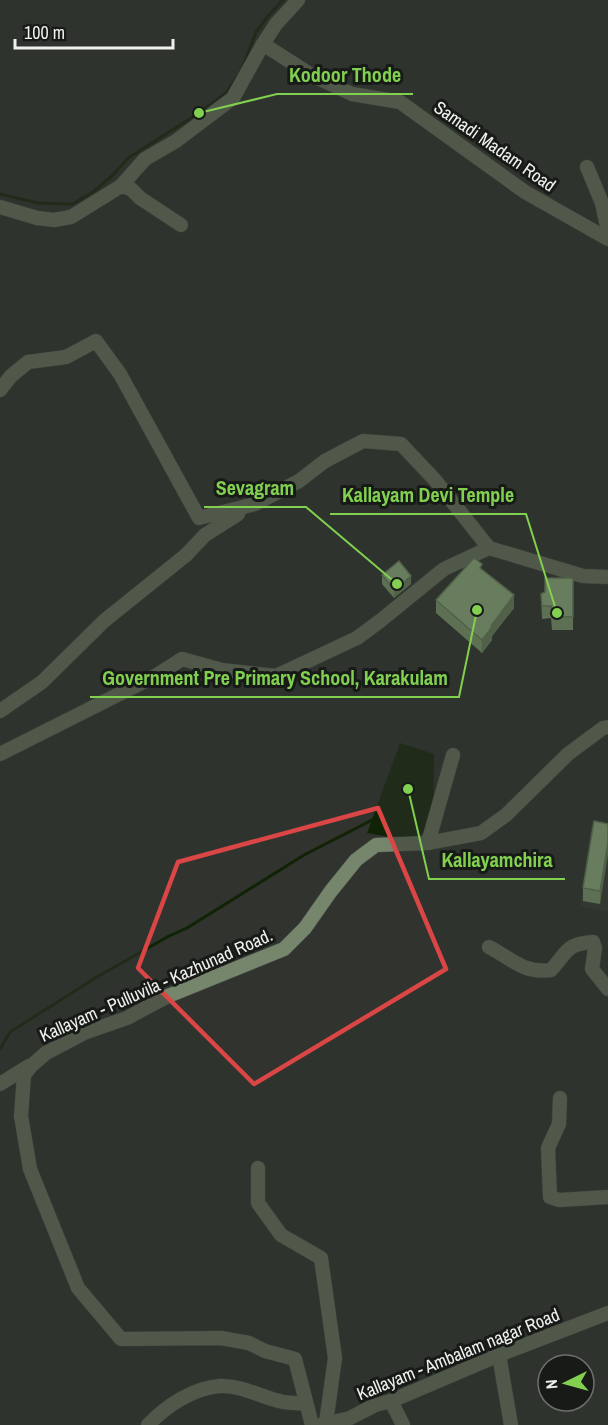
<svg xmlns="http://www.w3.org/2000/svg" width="608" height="1425" viewBox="0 0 608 1425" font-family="'Archivo Narrow',sans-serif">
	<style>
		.built { fill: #383e35 }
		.water { fill: #102304 }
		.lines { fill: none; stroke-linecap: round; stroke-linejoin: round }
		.stream { stroke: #102304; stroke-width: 3 }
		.minor-casing { stroke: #4f514d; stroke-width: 15 }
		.minor { stroke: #75866c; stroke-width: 14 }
		.wall { fill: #95ba82 }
		.shaded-wall { fill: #79976a }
		.building { fill: #add897; stroke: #79976a; stroke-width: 1.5 }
		.marked { fill: none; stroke: #da4646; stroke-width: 4.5; stroke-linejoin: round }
		.labels { text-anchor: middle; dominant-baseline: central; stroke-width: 6; stroke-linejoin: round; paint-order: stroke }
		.street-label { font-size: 18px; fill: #eff1ee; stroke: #181a18 }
		.leader { fill: none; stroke: #81d050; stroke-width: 2 }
		.callout-dot { fill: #81d050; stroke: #181a18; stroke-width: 2 }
		.callout-label { font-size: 20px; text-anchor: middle; font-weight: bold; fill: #81d050; stroke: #181a18; stroke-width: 6; stroke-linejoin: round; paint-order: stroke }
	</style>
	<rect width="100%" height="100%" fill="#30332e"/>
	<polygon class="built" points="591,825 608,830 608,912 580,906"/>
	<polygon class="water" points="400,743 434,754 433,825 412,841 367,833"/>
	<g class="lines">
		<g class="stream">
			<polyline points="0,194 38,203 72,204 93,192 113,175 128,158 199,113 226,93 241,71 256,32 268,16 283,0"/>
			<polyline points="0,1049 10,1032 97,977 169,936 187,928 304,855 376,818"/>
		</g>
		<defs>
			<g id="minor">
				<polyline points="263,44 311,75 352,94 400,102 525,192 608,239"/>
				<polyline points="587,167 602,203 608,231"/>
				<polyline points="121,186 131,189 140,198 181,225"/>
				<polyline points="0,207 37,218 54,220 71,217 121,186 145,159 176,141 233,98 263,44 276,24 298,0"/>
				<polyline points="0,390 11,376 28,362 66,357 96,341 120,374 199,518 255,504 299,481 325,461 363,441 401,444 435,480 489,548"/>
				<polyline points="0,711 42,682 104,621 186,555 205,535 238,514"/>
				<polyline points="0,754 157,675 182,659 222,670 276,676 357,638 380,621 444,569 489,548 583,576 608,577"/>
				<polyline points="428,843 453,755"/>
				<path d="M489 947C511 958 523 974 551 970 568 952 565 944 593 942L595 948 592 969 608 989"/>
				<polyline points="0,1084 29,1066"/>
				<polyline points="560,1098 559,1124 548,1148 550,1197 559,1200 608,1197"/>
				<polyline points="258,1168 258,1203 281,1235 321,1258 335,1358 326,1423"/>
				<polyline points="499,1355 511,1425"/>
				<polyline points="391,1401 403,1425"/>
				<path d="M148 1425C166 1406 193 1388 220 1386 242 1385 263 1398 283 1402 291 1403 299 1403 306 1404"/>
				<polyline points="312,1425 295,1359 265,1351 249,1343 221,1338 121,1339 78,1288 30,1169 21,1116 24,1075 31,1066 46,1053 84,1033 127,1018 168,996 284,949 305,928 331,891 356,860 376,845 428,843 481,833 506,815 568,754 603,728 608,727"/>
				<polyline points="320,1425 350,1418 375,1405 391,1401 499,1355 608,1313"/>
			</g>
		</defs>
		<use href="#minor" class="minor-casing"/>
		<use href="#minor" class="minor"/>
	</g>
	<g class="wall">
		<polygon points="482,570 514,608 492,636 492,640 482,653 436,613 436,600"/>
		<polygon points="382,575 411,584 394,598 382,584"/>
		<polygon points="573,578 573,630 552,630 551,618 542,619 541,594"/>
		<polygon points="608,824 600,904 583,901 583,888"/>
	</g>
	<g class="shaded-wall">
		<polygon points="411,576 411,584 394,598 394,590"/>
		<polygon points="514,595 514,608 492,636 492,640 482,653 482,640 491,626"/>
		<polygon points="608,842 608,855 600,904 600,891"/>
	</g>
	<g class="building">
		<polygon points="474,558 482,564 480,568 514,595 491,626 492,627 482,640 436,600"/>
		<polygon points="399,561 411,576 394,590 382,575"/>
		<polygon points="545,578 573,578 573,617 552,617 551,606 542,606 541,594 545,592"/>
		<polygon points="594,821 608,824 608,842 600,891 583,888"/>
	</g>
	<path d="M0 0H608V1425H0ZM378 808 446 969 254 1084 138 968 178 862Z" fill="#30332e" fill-opacity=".55" fill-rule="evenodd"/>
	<path class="marked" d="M378 808 446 969 254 1084 138 968 178 862Z"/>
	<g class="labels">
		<g class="street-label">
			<text transform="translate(495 146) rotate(35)">Samadi Madam Road</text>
			<text transform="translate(156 985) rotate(-24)">Kallayam - Pulluvila - Kazhunad Road.</text>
			<text transform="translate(458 1354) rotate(-22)">Kallayam - Ambalam nagar Road</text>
		</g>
	</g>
	<path class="leader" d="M199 113L277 94H413M397 584L306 507H204M557 613L526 514H330M477 610L459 697H90M408 789L429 879H565"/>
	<g class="callout-dot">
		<circle cx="199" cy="113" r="6"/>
		<circle cx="397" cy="584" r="6"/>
		<circle cx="557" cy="613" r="6"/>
		<circle cx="477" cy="610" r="6"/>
		<circle cx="408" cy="789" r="6"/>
	</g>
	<g class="callout-label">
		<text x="345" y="82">Kodoor Thode</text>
		<text x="255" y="495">Sevagram</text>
		<text x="428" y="502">Kallayam Devi Temple</text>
		<text x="275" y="685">Government Pre Primary School, Karakulam</text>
		<text x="497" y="867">Kallayamchira</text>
	</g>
	<g transform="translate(566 1383) rotate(265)"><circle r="28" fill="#181a18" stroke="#6e706e" stroke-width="1.5"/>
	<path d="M0-4.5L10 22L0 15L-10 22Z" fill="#81d050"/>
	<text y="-9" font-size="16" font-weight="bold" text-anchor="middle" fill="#eff1ee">N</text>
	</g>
	<path d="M15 39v9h158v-9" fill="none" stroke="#eff1ee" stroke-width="3"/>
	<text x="24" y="39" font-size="18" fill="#eff1ee" stroke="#181a18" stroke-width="4.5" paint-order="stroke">100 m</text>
</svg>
